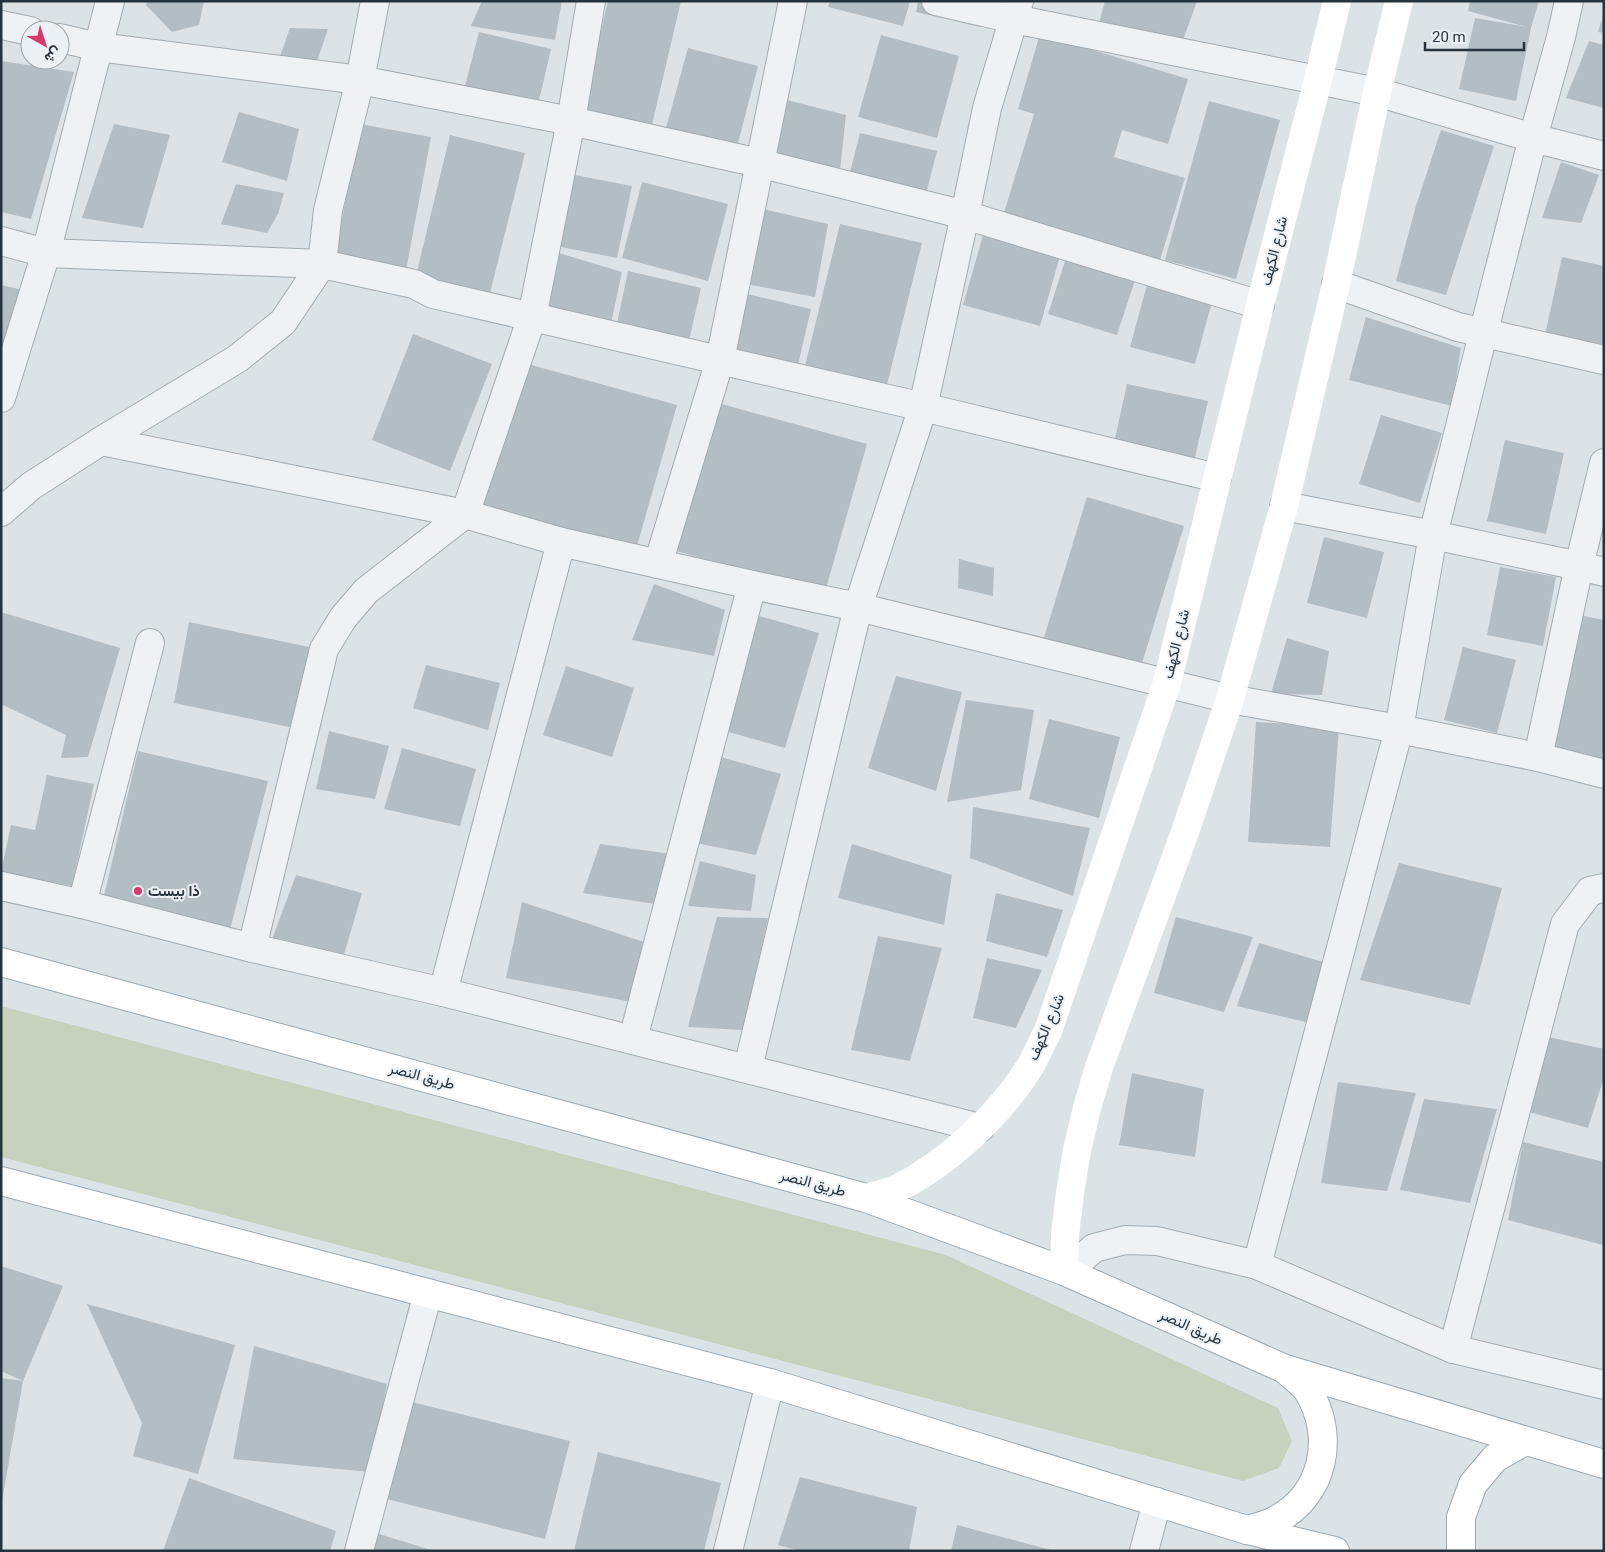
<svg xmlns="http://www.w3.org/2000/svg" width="1605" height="1552" viewBox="0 0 1605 1552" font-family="Roboto,Vazirmatn,sans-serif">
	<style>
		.green { fill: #c6d2bd }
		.building { fill: #b3bdc4 }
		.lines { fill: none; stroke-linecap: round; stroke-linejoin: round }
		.minor-casing { stroke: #a1abb1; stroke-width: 30 }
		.primary-casing { stroke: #9ba9b3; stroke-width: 30 }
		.minor { stroke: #eff2f5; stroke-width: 28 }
		.secondary { stroke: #fff; stroke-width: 28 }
		.primary { stroke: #fff; stroke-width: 28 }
		.poi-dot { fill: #d43a6c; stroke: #ecf1f5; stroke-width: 2 }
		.labels { text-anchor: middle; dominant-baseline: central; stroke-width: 4; stroke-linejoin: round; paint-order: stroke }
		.street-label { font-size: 15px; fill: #25333e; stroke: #ecf1f5 }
		.poi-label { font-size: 15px; font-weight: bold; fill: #25333e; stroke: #ecf1f5; text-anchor: start }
	</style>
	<rect width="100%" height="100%" fill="#dce3e7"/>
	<polygon class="green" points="1,1006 946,1255 1278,1408 1292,1441 1279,1468 1243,1481 1,1157"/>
	<g class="building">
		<polygon points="147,1 204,1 199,25 172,32 146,5"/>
		<polygon points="482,1 562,1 555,40 471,26"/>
		<polygon points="608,1 681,1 651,129 582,113"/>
		<polygon points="830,1 910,1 903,26 828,7"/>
		<polygon points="918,1 986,1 980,27 916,12"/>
		<polygon points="1105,1 1197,1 1182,43 1099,23"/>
		<polygon points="1470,1 1539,1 1531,28 1516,101 1459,89 1475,18 1527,27 1468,11"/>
		<polygon points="1604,13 1604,33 1598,32"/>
		<polygon points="290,28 328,29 315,67 278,62"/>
		<polygon points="479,32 551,49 538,105 463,94"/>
		<polygon points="1040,34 1188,79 1168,144 1122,130 1114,157 1185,178 1160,260 1004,213 1034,114 1018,109"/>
		<polygon points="881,35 959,56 937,138 858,117"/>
		<polygon points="1589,41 1604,45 1604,108 1566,98"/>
		<polygon points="688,48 758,66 737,147 666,128"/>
		<polygon points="1,61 74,72 31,219 1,212"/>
		<polygon points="783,99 846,115 839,179 767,165"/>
		<polygon points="1209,101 1280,120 1236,279 1165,260"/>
		<polygon points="239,112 299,129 287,181 222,162"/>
		<polygon points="114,124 170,135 143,228 82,218"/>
		<polygon points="360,124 431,137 406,270 335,256"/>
		<polygon points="1441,130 1494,146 1446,295 1396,281 1415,209"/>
		<polygon points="860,133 937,151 925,198 848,180"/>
		<polygon points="450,135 525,153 488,301 414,284"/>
		<polygon points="1561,162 1599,175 1581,223 1542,218"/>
		<polygon points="570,174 632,186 617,258 556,246"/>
		<polygon points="642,182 728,204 708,281 622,258"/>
		<polygon points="236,184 284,193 278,214 267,233 221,224"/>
		<polygon points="763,209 828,224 815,297 746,284"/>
		<polygon points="840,224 922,243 885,393 803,374"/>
		<polygon points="985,228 1062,249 1040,326 963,305"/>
		<polygon points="552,251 622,272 610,328 540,312"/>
		<polygon points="1068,252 1137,274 1117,335 1048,314"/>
		<polygon points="1562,257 1604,266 1604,347 1545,335"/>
		<polygon points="628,271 701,288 688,345 616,328"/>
		<polygon points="1148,281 1213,298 1195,364 1130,347"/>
		<polygon points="1,285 23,290 2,350 1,350"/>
		<polygon points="743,293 811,309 797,369 728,353"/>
		<polygon points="1366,317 1461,348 1452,406 1349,380"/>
		<polygon points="413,334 492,364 450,471 372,440"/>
		<polygon points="524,363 677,405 637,546 474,508"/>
		<polygon points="1127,384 1208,401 1192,470 1112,452"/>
		<polygon points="718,403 867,444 825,592 676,551"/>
		<polygon points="1381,415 1442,433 1420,503 1359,484"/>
		<polygon points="1505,440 1564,453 1546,534 1487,521"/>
		<polygon points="1087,497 1184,526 1139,673 1042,644"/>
		<polygon points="1324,537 1384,552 1367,618 1307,603"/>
		<polygon points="959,559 994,568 993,596 958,588"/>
		<polygon points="1500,567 1556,577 1543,646 1487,635"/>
		<polygon points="654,584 725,610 714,656 632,640"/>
		<polygon points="1,612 120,648 88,757 61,758 66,735 1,704"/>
		<polygon points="1574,614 1604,620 1604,747 1601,761 1547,751"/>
		<polygon points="759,616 819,633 785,748 725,731"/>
		<polygon points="189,622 314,648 294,728 174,703"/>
		<polygon points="1287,638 1329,651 1322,695 1271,694"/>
		<polygon points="1463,647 1516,660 1497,733 1444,720"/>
		<polygon points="426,665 500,683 488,730 413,708"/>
		<polygon points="566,666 634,688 612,757 543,735"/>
		<polygon points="896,676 962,692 936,791 868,768"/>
		<polygon points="966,700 1034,710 1021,790 947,802"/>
		<polygon points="1049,719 1120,737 1099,818 1029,799"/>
		<polygon points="1256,722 1339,727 1330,847 1248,842"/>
		<polygon points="329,731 389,746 375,799 316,789"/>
		<polygon points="402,748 476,769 460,826 384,809"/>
		<polygon points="138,751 268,781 230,930 104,896"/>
		<polygon points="717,756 781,774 756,855 696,843"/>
		<polygon points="47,775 94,784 72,886 1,872 11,825 35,830"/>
		<polygon points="973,807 1090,828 1073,896 970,858"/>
		<polygon points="600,844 671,854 655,904 583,893"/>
		<polygon points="852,844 952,875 944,925 838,898"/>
		<polygon points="700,861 756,875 751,911 688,906"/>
		<polygon points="1399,863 1502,888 1470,1005 1360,980"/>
		<polygon points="296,875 362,893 343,958 271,942"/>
		<polygon points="996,893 1063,910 1047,957 986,941"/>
		<polygon points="522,902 647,943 632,1002 506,978"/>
		<polygon points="717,917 768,918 743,1030 688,1027"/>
		<polygon points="1176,917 1253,937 1224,1012 1154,993"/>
		<polygon points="878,936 942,948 910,1061 851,1050"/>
		<polygon points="1259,943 1330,964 1314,1024 1237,1006"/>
		<polygon points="987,958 1042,970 1016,1028 973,1018"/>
		<polygon points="1548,1037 1604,1049 1604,1077 1588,1128 1529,1112"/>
		<polygon points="1132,1073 1204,1089 1195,1157 1119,1145"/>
		<polygon points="1338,1082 1416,1093 1387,1191 1321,1183"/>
		<polygon points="1424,1099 1497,1109 1470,1203 1400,1190"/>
		<polygon points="1523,1142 1604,1162 1603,1245 1508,1220"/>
		<polygon points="1,1266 63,1286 23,1381 2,1501 1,1378 23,1381 1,1371"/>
		<polygon points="87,1304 235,1345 198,1474 133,1456 142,1423"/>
		<polygon points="254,1346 387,1384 370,1472 233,1459"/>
		<polygon points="408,1401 570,1441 545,1539 383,1498"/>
		<polygon points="598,1452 721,1483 704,1551 574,1551"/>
		<polygon points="800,1477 917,1507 909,1551 800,1551 778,1545"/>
		<polygon points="189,1478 336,1531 330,1551 163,1551"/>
		<polygon points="957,1525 1051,1550 1051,1551 951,1551"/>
		<polygon points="376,1533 431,1550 431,1551 371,1551"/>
	</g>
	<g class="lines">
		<defs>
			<g id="minor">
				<polyline points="936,1 1014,19 1377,92 1533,138 1604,156"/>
				<polyline points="1,25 30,31"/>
				<polyline points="60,38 98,47 360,80 571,121 759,163 965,215 1260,305"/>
				<polyline points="1,241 46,253 322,264 414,284 433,294 923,407 1217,478"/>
				<polyline points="1336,284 1458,327 1604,360"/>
				<polyline points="1,398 46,253 110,1"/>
				<polyline points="101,441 465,514 561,542 752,585 858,607 1230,699 1399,729 1538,757 1604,774"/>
				<polyline points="1284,506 1433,535 1579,566 1604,463"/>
				<polyline points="1,512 31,486 101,441 237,359 283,322 322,264 328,210 360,80 375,1"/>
				<polyline points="658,564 720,360 793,1"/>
				<polyline points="1538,757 1579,566 1604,572"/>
				<polyline points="1,886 82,904 252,948 443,992 980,1128"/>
				<polyline points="82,904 150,643"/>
				<polyline points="252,948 324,649 343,618 366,591 465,514 532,317 571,121 591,1"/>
				<polyline points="443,992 561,542"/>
				<polyline points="633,1039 752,585"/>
				<polyline points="748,1068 858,607 923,407 965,215 987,108 1019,1"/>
				<polyline points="1257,1265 1399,729 1433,535 1483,334 1533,138 1561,37 1569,1"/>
				<polyline points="1067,1272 1094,1248 1125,1240 1157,1241 1257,1265 1453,1349 1604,1385"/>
				<polyline points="1453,1349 1565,924 1590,891 1604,888"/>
				<polyline points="359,1551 428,1293"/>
				<polyline points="728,1551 770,1383"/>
				<polyline points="1144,1551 1157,1502"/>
			</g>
			<g id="primary">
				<polyline points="1,962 866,1198 1064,1271 1285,1369 1604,1464"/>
				<polyline points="1,1181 770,1383 1247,1530 1335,1551"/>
				<path d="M1247 1530C1256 1527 1268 1525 1276 1520 1324 1495 1336 1436 1308 1391 1303 1383 1293 1377 1286 1370"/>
				<polyline points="1461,1551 1461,1517 1473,1484 1495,1458 1525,1441"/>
			</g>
		</defs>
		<use href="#minor" class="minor-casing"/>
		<use href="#primary" class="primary-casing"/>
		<use href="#minor" class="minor"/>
		<g class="secondary">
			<path d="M866 1198C876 1195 887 1193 896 1189 947 1164 1001 1114 1031 1065 1037 1054 1042 1042 1048 1031L1167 683 1260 305 1318 80 1337 1"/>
			<polyline points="1064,1271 1065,1235 1070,1193 1077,1150 1087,1108 1099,1067 1185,832 1230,699 1284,506 1336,284 1377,92 1399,1"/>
		</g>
		<use href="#primary" class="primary"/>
	</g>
	<circle class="poi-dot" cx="138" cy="891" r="5"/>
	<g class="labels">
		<g class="street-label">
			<text transform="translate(1274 251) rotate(-76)">شارع الكهف</text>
			<text transform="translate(1176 644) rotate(-76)">شارع الكهف</text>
			<text transform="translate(1046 1027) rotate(-67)">شارع الكهف</text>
			<text transform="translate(422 1076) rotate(15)">طريق النصر</text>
			<text transform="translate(813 1183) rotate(15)">طريق النصر</text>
			<text transform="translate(1191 1327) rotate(24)">طريق النصر</text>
		</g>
		<g class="poi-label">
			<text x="148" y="891">ذا بيست</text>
		</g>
	</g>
	<rect width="1605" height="1552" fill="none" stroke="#25333e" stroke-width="5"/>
	<g transform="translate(45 45) rotate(141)"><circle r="24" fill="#ecf1f5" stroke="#9ca5ac"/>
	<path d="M0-4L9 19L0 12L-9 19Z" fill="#d43a6c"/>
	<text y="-8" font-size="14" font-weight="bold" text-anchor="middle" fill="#25333e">ش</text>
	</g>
	<path d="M1425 42v8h99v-8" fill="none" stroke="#25333e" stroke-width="2.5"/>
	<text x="1432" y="42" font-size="15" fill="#25333e" stroke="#ecf1f5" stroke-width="4" paint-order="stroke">20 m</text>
</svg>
